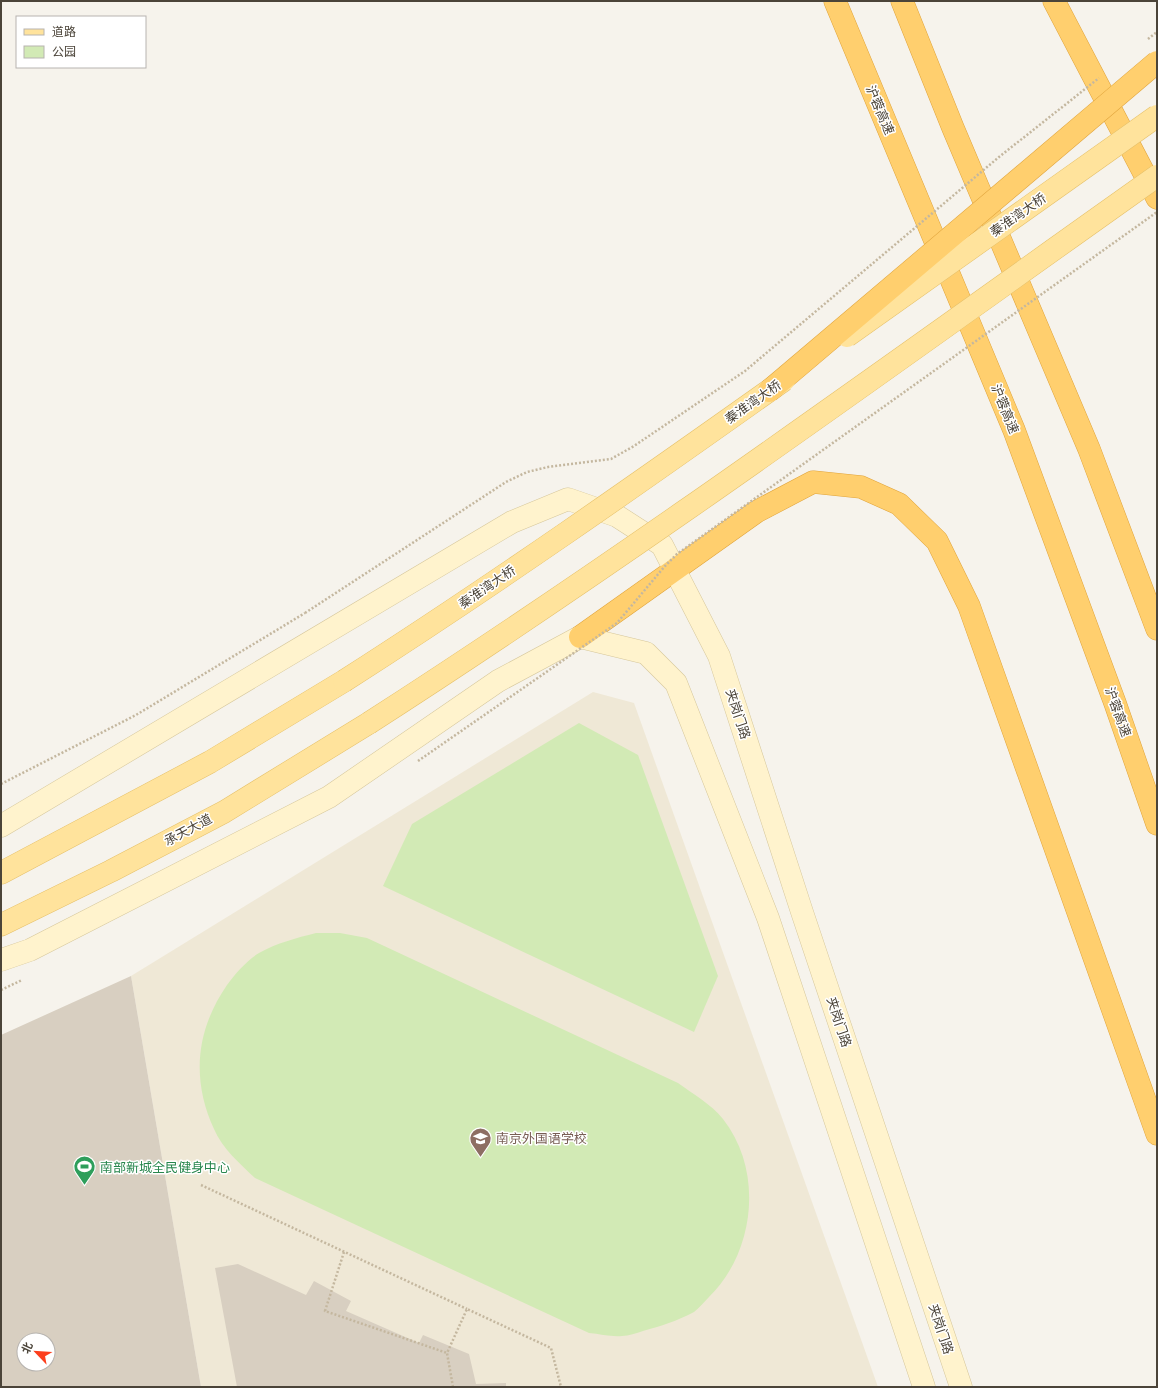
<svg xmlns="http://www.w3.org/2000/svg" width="1158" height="1388" viewBox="0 0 1158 1388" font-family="'Roboto Condensed','Noto Sans SC',sans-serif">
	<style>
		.education { fill: #efe8d6 }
		.green { fill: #d2eab5 }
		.building { fill: #d8cfc1; fill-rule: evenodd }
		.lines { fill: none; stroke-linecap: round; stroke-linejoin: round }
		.secondary-casing { stroke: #d6c79b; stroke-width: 23 }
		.primary-casing { stroke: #e6c16a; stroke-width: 23 }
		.highway-casing { stroke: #e0a43c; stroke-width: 23 }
		.path { stroke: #c4b79f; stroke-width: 2.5; stroke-dasharray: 2 2; stroke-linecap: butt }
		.secondary { stroke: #fff3cd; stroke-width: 22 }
		.primary { stroke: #ffe39c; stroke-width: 22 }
		.highway { stroke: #ffcf6e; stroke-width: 22 }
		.primary-bridge-casing { stroke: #e6c16a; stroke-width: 23; stroke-linecap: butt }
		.highway-bridge-casing { stroke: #e0a43c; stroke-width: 23; stroke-linecap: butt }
		.path-bridge { stroke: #c4b79f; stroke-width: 2.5; stroke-dasharray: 2 2; stroke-linecap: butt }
		.primary-bridge { stroke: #ffe39c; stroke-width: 22 }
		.highway-bridge { stroke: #ffcf6e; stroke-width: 22 }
		.labels { text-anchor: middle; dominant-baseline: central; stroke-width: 3; stroke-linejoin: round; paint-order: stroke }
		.street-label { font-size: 13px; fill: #4b4439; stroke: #fff }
		.education-label { font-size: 13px; fill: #785e54; stroke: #fff; text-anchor: start }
		.leisure-label { font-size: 13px; fill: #27864d; stroke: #fff; text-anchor: start }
	</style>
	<rect width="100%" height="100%" fill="#f6f3ec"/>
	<polygon class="education" points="593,692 634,703 878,1387 201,1387 131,976"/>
	<g class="green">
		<polygon points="579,723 638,755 718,976 694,1032 383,886 412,824"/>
		<path d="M316 933H340L367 938 678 1083C693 1094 711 1104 723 1119 764 1171 755 1252 709 1297 704 1302 699 1308 694 1312 677 1321 661 1326 643 1331 636 1333 629 1336 622 1336 611 1337 600 1334 589 1333L255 1178C240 1164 222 1148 214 1129 191 1079 196 1030 227 985 235 974 247 960 259 953 277 943 296 938 316 933Z"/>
	</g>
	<g class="building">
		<path d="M131 976 201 1387H1V1035ZM24 1340H48V1364H24Z"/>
		<polygon points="238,1264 306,1295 314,1281 351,1301 346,1311 419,1343 423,1335 469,1354 476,1384 506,1383 506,1387 237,1387 215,1268"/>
	</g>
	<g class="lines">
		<defs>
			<g id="secondary">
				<polyline points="1,826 512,522 568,499 617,516 662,545 719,656 802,912 961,1387"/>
				<polyline points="1,960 30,950 329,797 498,681 580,637 646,653 676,683 768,918 924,1387"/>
			</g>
			<g id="primary">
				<polyline points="1,873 210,762 344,681"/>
				<polyline points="1,925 111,871 224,812 369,723"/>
			</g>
			<g id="highway">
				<polyline points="835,1 1014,430 1115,703 1157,824"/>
				<polyline points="902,1 953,128 1089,449 1157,629"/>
				<polyline points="1054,1 1157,198"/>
				<polyline points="580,637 756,512 813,482 861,487 899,504 937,541 969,606 1157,1134"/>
			</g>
		</defs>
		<use href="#secondary" class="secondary-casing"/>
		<use href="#primary" class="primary-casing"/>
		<use href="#highway" class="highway-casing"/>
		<g class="path">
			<polyline points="1,784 136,715 305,613"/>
			<polyline points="1,990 22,980"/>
			<polyline points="201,1185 467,1309"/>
			<polyline points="344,1252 325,1311 447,1353"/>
			<polyline points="453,1387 447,1353 467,1309 551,1348 561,1387"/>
		</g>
		<use href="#secondary" class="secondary"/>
		<use href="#primary" class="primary"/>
		<use href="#highway" class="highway"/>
		<defs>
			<g id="primary-bridge">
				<polyline points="847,336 1157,116"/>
				<path d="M344 681C494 585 639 483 784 380"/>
				<path d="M369 723C638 550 896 361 1157 176"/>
			</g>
			<polyline id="highway-bridge" points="769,391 1157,62"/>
		</defs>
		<use href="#primary-bridge" class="primary-bridge-casing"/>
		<use href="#highway-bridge" class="highway-bridge-casing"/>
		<g class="path-bridge">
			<polyline points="1148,39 1157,32"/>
			<polyline points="305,613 506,482 527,472 548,467 611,459 634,446 745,371 999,157 1099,78"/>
			<polyline points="418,761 617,623 665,566 677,554 1157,212"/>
		</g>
		<use href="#primary-bridge" class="primary-bridge"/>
		<use href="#highway-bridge" class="highway-bridge"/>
	</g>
	<defs>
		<symbol id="school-pin" viewBox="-11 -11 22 30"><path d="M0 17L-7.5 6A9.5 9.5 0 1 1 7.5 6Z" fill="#8d6e63" stroke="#fff"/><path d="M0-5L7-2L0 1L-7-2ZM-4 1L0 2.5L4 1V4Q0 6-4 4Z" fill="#fff"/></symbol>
		<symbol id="stadium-pin" viewBox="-11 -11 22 30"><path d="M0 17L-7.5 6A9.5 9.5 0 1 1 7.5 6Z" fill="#2e9e5b" stroke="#fff"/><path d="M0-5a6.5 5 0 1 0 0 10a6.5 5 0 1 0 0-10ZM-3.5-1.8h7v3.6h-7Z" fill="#fff"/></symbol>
	</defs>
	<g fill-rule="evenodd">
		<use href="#school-pin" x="468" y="1126" width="25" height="34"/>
		<use href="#stadium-pin" x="72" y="1154" width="25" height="34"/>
	</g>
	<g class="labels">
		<g class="street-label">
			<text transform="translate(880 110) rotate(67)">沪蓉高速</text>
			<text transform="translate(1018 215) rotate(-35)">秦淮湾大桥</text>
			<text transform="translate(753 402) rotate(-35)">秦淮湾大桥</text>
			<text transform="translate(1005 409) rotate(68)">沪蓉高速</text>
			<text transform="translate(487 587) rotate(-34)">秦淮湾大桥</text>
			<text transform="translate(1118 712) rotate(70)">沪蓉高速</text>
			<text transform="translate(738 714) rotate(72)">夹岗门路</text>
			<text transform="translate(188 830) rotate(-28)">承天大道</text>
			<text transform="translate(839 1022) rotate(72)">夹岗门路</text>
			<text transform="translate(941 1329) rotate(72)">夹岗门路</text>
		</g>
		<g class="education-label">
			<text x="496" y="1138">南京外国语学校</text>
		</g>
		<g class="leisure-label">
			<text x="100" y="1167">南部新城全民健身中心</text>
		</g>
	</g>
	<rect width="1158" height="1388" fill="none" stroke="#4b4439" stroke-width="4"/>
	<rect x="16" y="16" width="130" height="52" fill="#ffffff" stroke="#b7b4b0"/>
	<rect x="24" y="29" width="20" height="6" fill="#ffe39c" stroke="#b7b4b0"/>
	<text x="52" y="36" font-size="12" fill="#4b4439">道路</text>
	<rect x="24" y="46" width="20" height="12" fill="#d2eab5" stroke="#b7b4b0"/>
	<text x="52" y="56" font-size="12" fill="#4b4439">公园</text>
	<g transform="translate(36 1352) rotate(295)"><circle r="19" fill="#ffffff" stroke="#b7b4b0"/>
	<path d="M0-3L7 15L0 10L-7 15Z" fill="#fc3f1d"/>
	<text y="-6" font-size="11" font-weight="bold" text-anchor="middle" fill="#4b4439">北</text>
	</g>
</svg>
